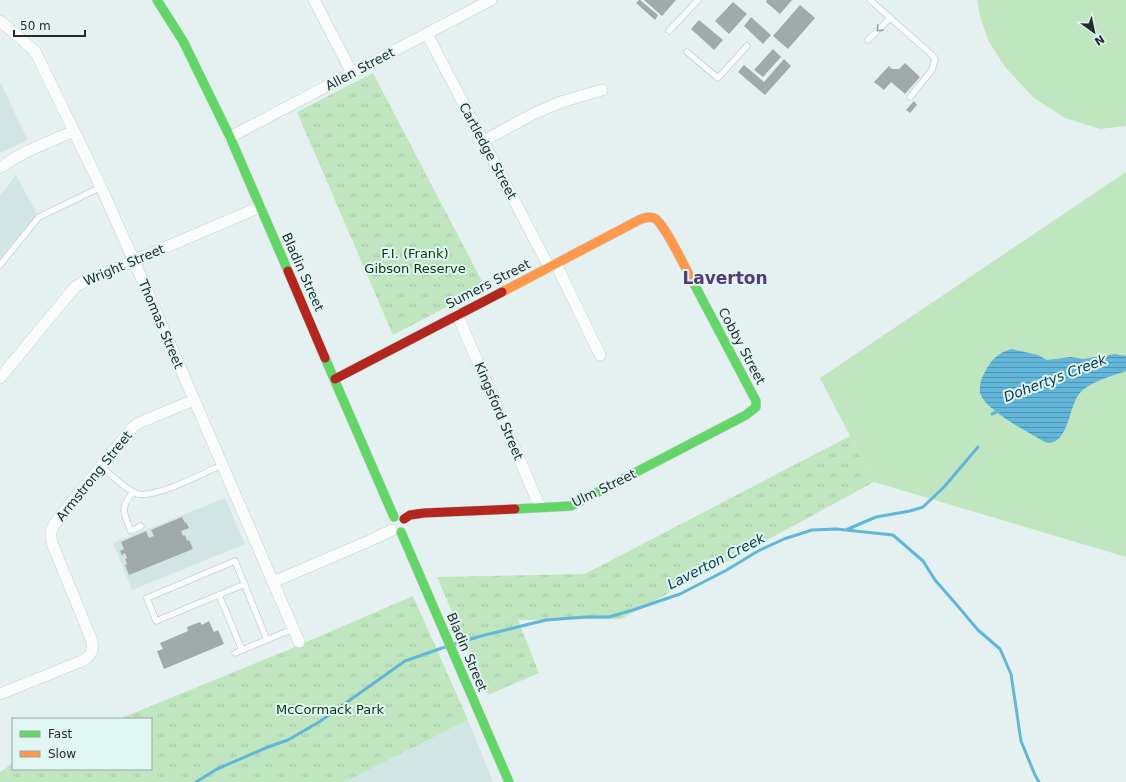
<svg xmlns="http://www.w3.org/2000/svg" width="1126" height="782" viewBox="0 0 1126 782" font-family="'DejaVu Sans',sans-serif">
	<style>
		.built { fill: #d1e6e4 }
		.grass { fill: #c0e6c0 }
		.park { fill: url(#park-tufts) }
		.water { fill: url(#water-rules) }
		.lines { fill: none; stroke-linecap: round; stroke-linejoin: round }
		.stream { stroke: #61b6da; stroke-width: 3 }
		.building { fill: #a0aaaa }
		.lane-casing { stroke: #c5cecd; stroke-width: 7 }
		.street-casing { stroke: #c5cecd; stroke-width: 12 }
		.fast-casing { stroke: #c5cecd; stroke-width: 10 }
		.slow-casing { stroke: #c5cecd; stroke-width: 10 }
		.jam-casing { stroke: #c5cecd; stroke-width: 10 }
		.lane { stroke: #fbfdfd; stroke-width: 5.5 }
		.street { stroke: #fbfdfd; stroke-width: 11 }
		.fast { stroke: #63d668; stroke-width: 9 }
		.slow { stroke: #ff974d; stroke-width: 9 }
		.jam { stroke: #b3261e; stroke-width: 9 }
		.oneway { stroke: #9a9f9e }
		.labels { text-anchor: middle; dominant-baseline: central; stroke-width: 4; stroke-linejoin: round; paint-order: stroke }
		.street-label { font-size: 13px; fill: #242c2b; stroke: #e0f6f3 }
		.park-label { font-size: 13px; fill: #0a3703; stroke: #e0f6f3 }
		.water-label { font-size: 14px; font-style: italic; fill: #08394e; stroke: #e0f6f3 }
		.district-label { font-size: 17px; font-weight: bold; fill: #553b77; stroke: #e0f6f3 }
	</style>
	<defs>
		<pattern id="park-tufts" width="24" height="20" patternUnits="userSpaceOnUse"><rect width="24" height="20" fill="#c0e6c0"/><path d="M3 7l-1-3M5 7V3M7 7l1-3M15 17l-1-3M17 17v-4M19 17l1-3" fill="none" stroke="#a5c5a5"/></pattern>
		<pattern id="water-rules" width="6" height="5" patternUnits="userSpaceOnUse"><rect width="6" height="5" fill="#61b6da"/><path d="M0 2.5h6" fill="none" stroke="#5094b1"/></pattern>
	</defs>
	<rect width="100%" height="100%" fill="#e5f1f0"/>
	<g class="built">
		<polygon points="0,82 28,140 0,153"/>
		<polygon points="16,175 37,214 0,259 0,196"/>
		<polygon points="225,498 245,544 132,590 113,543"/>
		<polygon points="468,720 493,782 345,782"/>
	</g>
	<g class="grass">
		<polygon points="977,0 1126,0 1126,126 1100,129 1065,118 1034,98 1006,68 989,42 981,20"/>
		<polygon points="1126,172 1126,557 874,482 820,378"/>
	</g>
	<g class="park">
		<polygon points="373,73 485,287 393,335 297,112"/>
		<polygon points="850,436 874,482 621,619 518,620 539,673 488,695 437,577 585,574"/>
		<polygon points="413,596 468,720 345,782 0,782 0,772 13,763 13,769 151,769 151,719 119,719 290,649"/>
	</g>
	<path class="water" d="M1011 349 1038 355 1047 360 1071 357 1083 359 1115 354 1120 355 1126 356V371C1112 376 1089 382 1079 394 1069 406 1068 448 1045 442 1029 433 985 410 980 393 979 386 981 378 985 372 991 360 998 353 1011 349Z"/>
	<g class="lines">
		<g class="stream">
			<polyline points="992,414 999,411"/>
			<polyline points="848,529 876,517 910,511 923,507 944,487 978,447"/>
			<polyline points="455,644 481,636 546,620 585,617 609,617 633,610 680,594 725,571 758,551 784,539 812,530 836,529 893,535 923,561 935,580 956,604 978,630 1000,649 1011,674 1021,741 1035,775 1039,782"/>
			<polyline points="196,782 217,769 268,747 288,740 319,722 405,661 445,647"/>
		</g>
	</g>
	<g class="building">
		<polygon points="639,0 640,0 658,15 655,20 636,3"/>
		<polygon points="644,0 676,0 662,16"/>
		<polygon points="767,0 792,0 780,14 766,2"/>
		<polygon points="733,2 747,14 729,34 715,21"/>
		<polygon points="800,5 815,18 788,49 773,36"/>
		<polygon points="751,17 771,35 763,44 744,26"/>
		<polygon points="699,20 723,40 714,50 691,29"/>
		<polygon points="773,49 781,57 763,77 754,70"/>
		<polygon points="784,59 791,66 765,95 738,72 744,65 764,82"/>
		<polygon points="905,63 920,77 905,94 891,82 884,90 874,82 889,66 892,69 899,69"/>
		<polygon points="914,101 917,105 910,113 906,110"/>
		<polygon points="182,517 185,523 186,522 189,528 181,531 183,536 185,535 187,541 189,540 193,549 129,575 125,565 127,564 125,559 127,558 125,553 122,555 120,551 124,549 121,542 146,531 149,538 154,536 151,530"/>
		<polygon points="209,621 214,632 218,630 224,644 164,669 157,651 163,649 160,643 188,631 187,627 200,622 202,625"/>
	</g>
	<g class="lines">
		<defs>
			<g id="lane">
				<polyline points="870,0 932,55 935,59 932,70 910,97"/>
				<polyline points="669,31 698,0"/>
				<polyline points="868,40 890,18"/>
				<polyline points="687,52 718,78 747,46"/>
				<polyline points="0,265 39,217 101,187"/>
				<path d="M101 466C110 474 127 491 138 494 156 498 204 473 222 465"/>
				<path d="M133 492C120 508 123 512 131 531L141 526"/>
				<polyline points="245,584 156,621 147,598 235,561 267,640"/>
				<polyline points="219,595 242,650"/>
				<polyline points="235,653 293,629"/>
			</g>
			<g id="street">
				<polyline points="314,0 352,73"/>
				<polyline points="0,21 35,51 101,187 134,261 299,642"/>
				<polyline points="427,34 549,267"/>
				<polyline points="230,137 491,0"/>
				<polyline points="483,141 533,114 561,102 602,90"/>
				<path d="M0 168C21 152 49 142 74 131"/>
				<polyline points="556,264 600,355"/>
				<polyline points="457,314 540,507"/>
				<polyline points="0,378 75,287 84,282 260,207"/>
				<polyline points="273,582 369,541 392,530"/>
				<path d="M0 694 82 661C91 656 94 650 92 641L52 543C49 531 52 527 59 518L134 426 141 422 194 400"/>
			</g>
			<g id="fast">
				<polyline points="157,0 183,41 230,137 288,271"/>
				<polyline points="325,358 394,517"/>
				<polyline points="515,509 571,506 746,415 756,407 756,401 693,282"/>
				<polyline points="401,532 509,782"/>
			</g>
			<path id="slow" d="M502 292 639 220C644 218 649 216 654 218 664 222 686 270 693 282"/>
			<g id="jam">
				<polyline points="288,271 325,358"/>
				<polyline points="335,379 502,292"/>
				<polyline points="404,519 410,515 424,513 515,509"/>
			</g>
		</defs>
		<use href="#lane" class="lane-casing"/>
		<use href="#street" class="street-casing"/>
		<use href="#fast" class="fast-casing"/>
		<use href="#slow" class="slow-casing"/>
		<use href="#jam" class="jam-casing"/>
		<use href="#lane" class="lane"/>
		<use href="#street" class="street"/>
		<use href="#fast" class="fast"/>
		<use href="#slow" class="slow"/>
		<use href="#jam" class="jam"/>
	</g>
	<defs><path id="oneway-chevron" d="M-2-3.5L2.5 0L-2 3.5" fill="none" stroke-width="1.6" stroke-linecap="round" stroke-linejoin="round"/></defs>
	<use class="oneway" href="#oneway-chevron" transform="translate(879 29) rotate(136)"/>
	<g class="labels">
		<g class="street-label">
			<text transform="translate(360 69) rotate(-28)">Allen Street</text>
			<text transform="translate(488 151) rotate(62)">Cartledge Street</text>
			<text transform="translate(124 265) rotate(-23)">Wright Street</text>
			<text transform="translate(303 272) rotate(66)">Bladin Street</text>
			<text transform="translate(488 284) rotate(-27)">Sumers Street</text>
			<text transform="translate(161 324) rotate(67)">Thomas Street</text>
			<text transform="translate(742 346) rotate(62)">Cobby Street</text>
			<text transform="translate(499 411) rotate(67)">Kingsford Street</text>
			<text transform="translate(94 476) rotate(-51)">Armstrong Street</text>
			<text transform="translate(604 488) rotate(-26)">Ulm Street</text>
			<text transform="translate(467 652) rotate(67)">Bladin Street</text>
		</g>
		<g class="park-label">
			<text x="415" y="253">F.I. (Frank)<tspan x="415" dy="15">Gibson Reserve</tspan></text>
			<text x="330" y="709">McCormack Park</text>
		</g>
		<g class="water-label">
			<text transform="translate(1055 378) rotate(-21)">Dohertys Creek</text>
			<text transform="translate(716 561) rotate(-27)">Laverton Creek</text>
		</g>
		<g class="district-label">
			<text x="725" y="278">Laverton</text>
		</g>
	</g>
	<rect x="12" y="718" width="140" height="52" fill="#e0f6f3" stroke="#95a5a3"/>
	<rect x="20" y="731" width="20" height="6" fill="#63d668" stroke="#95a5a3"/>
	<text x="48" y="738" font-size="12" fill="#242c2b">Fast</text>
	<rect x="20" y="751" width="20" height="6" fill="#ff974d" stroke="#95a5a3"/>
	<text x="48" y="758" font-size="12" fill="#242c2b">Slow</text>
	<g transform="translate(1094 32) rotate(147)" stroke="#e0f6f3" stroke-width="3" paint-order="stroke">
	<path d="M0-3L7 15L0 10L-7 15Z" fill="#242c2b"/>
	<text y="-6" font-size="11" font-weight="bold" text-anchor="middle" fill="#242c2b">N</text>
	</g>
	<path d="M14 30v6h71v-6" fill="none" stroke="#242c2b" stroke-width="2"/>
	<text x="20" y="30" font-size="12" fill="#242c2b" stroke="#e0f6f3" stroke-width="3" paint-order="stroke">50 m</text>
</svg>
